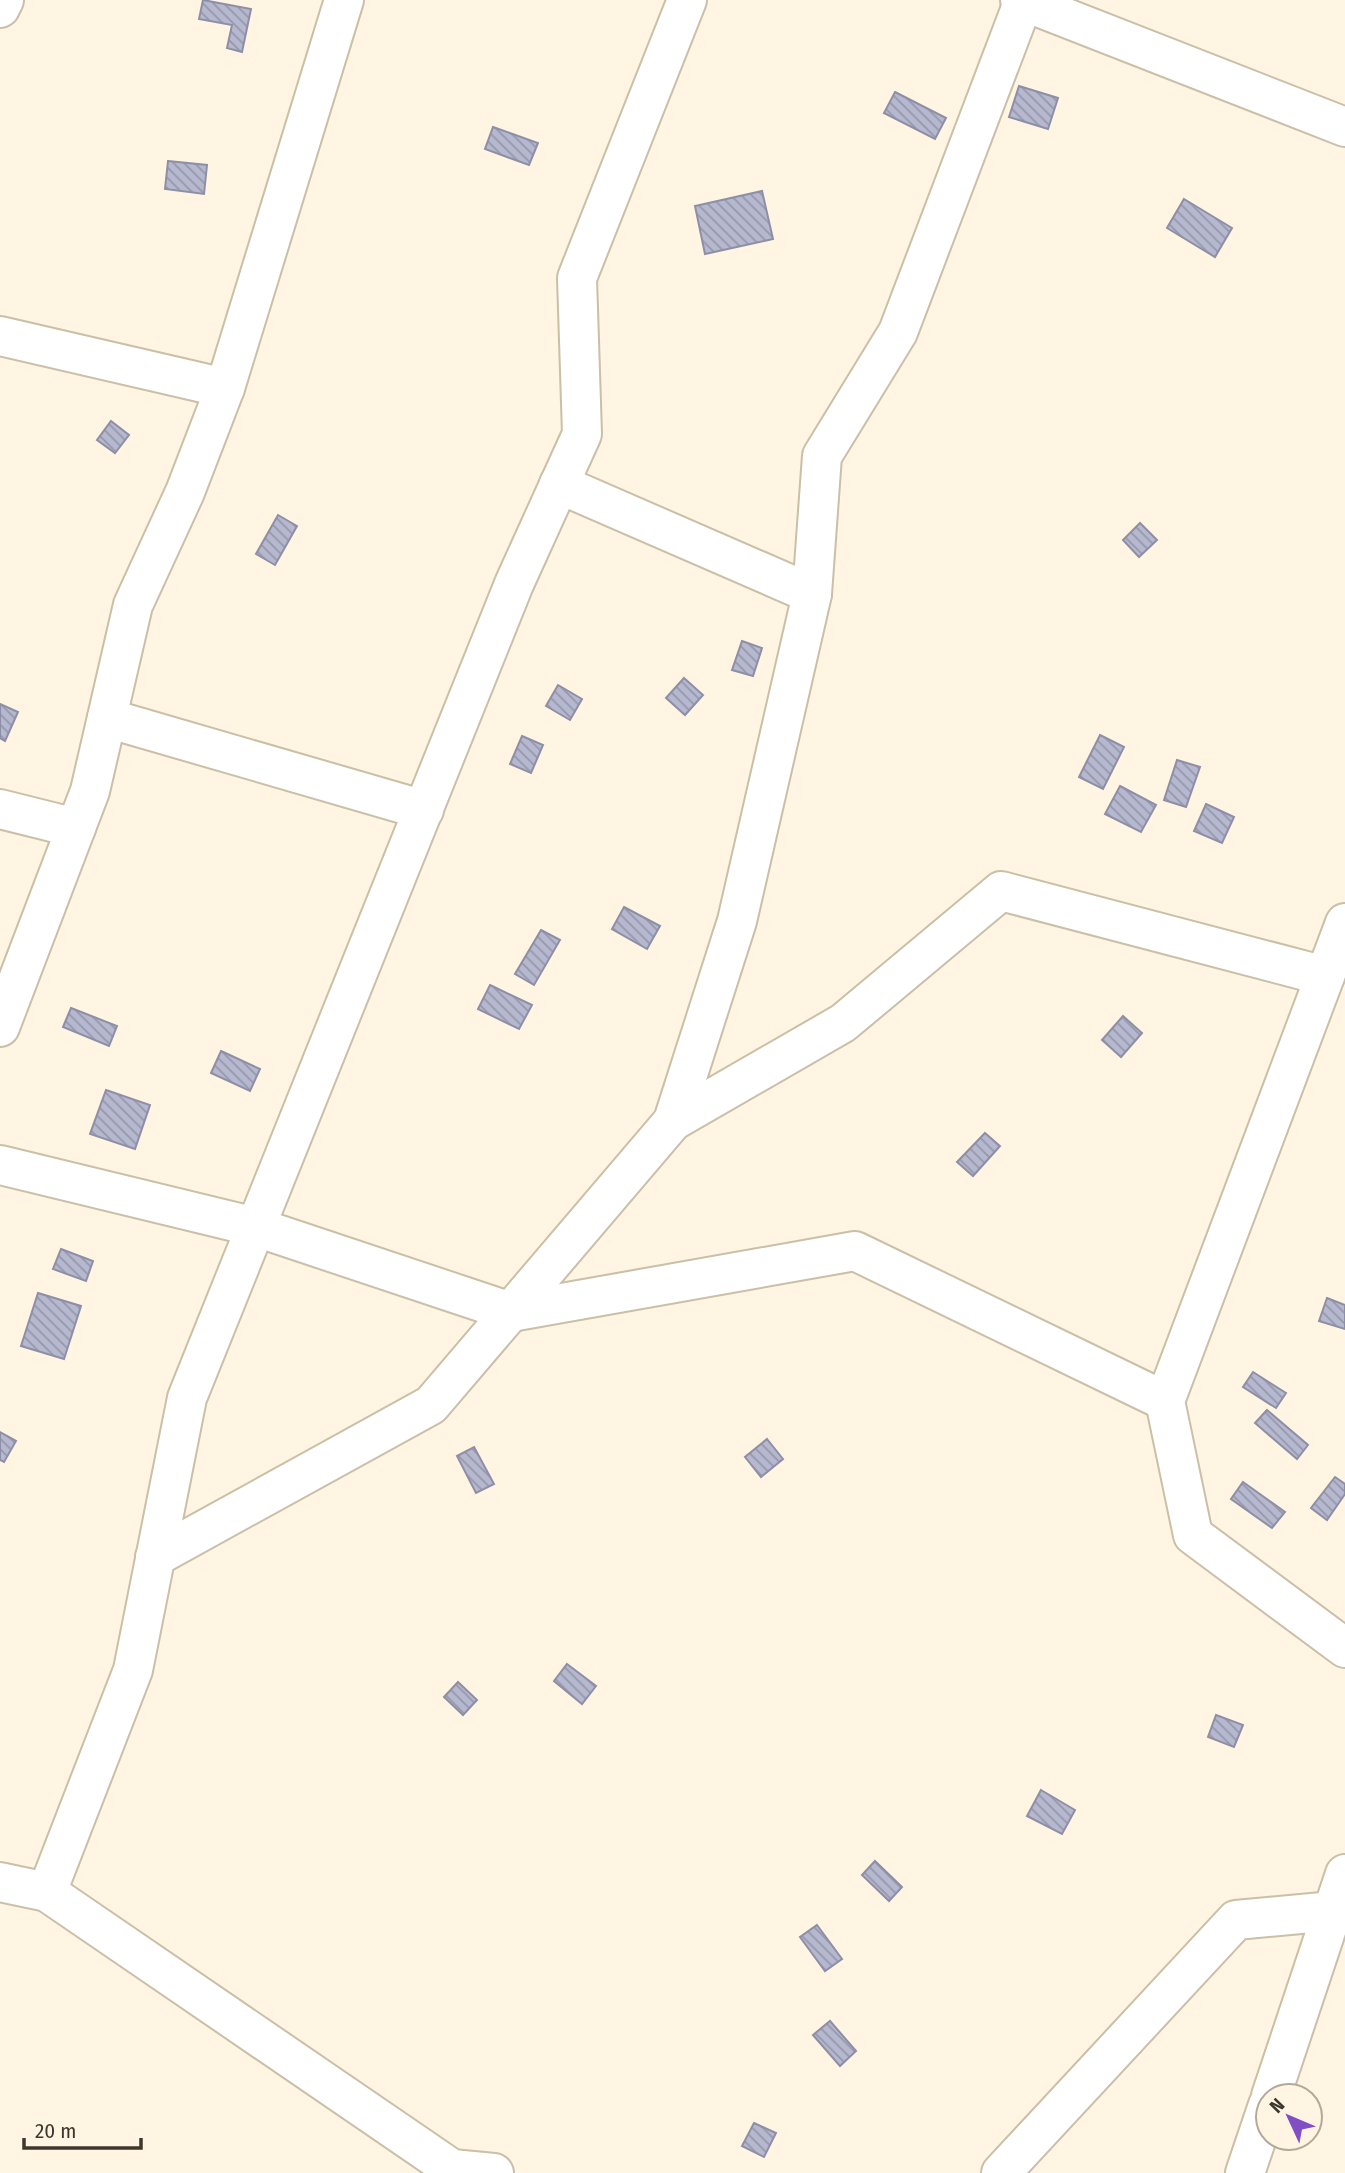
<svg xmlns="http://www.w3.org/2000/svg" width="1345" height="2173" viewBox="0 0 1345 2173" font-family="'Fira Sans Condensed',sans-serif">
	<style>
		.building { fill: url(#building-back-hatch); stroke: #8d8fa6; stroke-width: 2 }
		.lines { fill: none; stroke-linecap: round; stroke-linejoin: round }
		.minor-casing { stroke: #cabfa7; stroke-width: 42 }
		.minor { stroke: #fff; stroke-width: 38 }
	</style>
	<defs>
		<pattern id="building-back-hatch" width="6" height="6" patternUnits="userSpaceOnUse" patternTransform="scale(1.75)"><rect width="6" height="6" fill="#b6b8d0"/><path d="M-1 5l2 2M0 0l6 6M5-1l2 2" fill="none" stroke="#9597a9"/></pattern>
	</defs>
	<rect width="100%" height="100%" fill="#fff5e2"/>
	<g class="building">
		<polygon points="203,0 251,9 242,52 227,48 232,25 199,19"/>
		<polygon points="1019,86 1058,98 1048,129 1009,117"/>
		<polygon points="895,92 946,118 935,139 884,113"/>
		<polygon points="493,127 538,143 529,165 485,149"/>
		<polygon points="168,161 207,165 204,194 165,189"/>
		<polygon points="762,191 773,239 705,254 695,206"/>
		<polygon points="1184,199 1232,228 1215,257 1167,228"/>
		<polygon points="111,421 129,435 115,453 97,440"/>
		<polygon points="278,515 297,526 275,565 256,554"/>
		<polygon points="1140,523 1157,540 1139,557 1123,540"/>
		<polygon points="742,641 762,648 753,676 732,670"/>
		<polygon points="684,678 703,695 685,715 666,698"/>
		<polygon points="558,685 582,699 570,720 546,706"/>
		<polygon points="0,704 18,712 5,741 0,738"/>
		<polygon points="1100,735 1124,747 1103,789 1079,777"/>
		<polygon points="522,736 543,745 531,773 510,764"/>
		<polygon points="1177,760 1200,767 1186,807 1164,800"/>
		<polygon points="1120,786 1156,805 1141,832 1105,814"/>
		<polygon points="1206,804 1234,817 1222,843 1194,831"/>
		<polygon points="624,907 660,926 647,949 612,929"/>
		<polygon points="541,930 560,940 534,985 515,974"/>
		<polygon points="490,985 532,1005 519,1029 478,1009"/>
		<polygon points="71,1008 117,1026 109,1046 63,1027"/>
		<polygon points="1123,1016 1142,1033 1121,1057 1102,1040"/>
		<polygon points="221,1051 260,1069 250,1091 211,1073"/>
		<polygon points="106,1090 150,1105 135,1149 90,1134"/>
		<polygon points="985,1133 1000,1146 973,1176 957,1162"/>
		<polygon points="61,1249 93,1261 86,1281 53,1269"/>
		<polygon points="38,1293 81,1306 64,1359 21,1346"/>
		<polygon points="1327,1298 1345,1305 1345,1329 1319,1321"/>
		<polygon points="1253,1372 1286,1393 1276,1408 1243,1387"/>
		<polygon points="1267,1410 1308,1445 1297,1459 1255,1423"/>
		<polygon points="0,1432 16,1441 4,1462 0,1460"/>
		<polygon points="767,1439 783,1459 761,1477 745,1457"/>
		<polygon points="474,1447 494,1484 476,1493 457,1456"/>
		<polygon points="1335,1477 1345,1484 1345,1494 1327,1520 1311,1508"/>
		<polygon points="1243,1482 1285,1512 1272,1528 1231,1499"/>
		<polygon points="567,1664 596,1686 582,1704 554,1681"/>
		<polygon points="458,1682 477,1700 463,1715 444,1697"/>
		<polygon points="1216,1715 1243,1725 1234,1747 1208,1737"/>
		<polygon points="1041,1790 1075,1810 1062,1834 1027,1816"/>
		<polygon points="875,1861 902,1887 889,1901 862,1875"/>
		<polygon points="817,1925 842,1959 825,1971 800,1937"/>
		<polygon points="830,2021 856,2051 840,2066 813,2035"/>
		<polygon points="754,2123 776,2133 764,2157 742,2146"/>
	</g>
	<g class="lines">
		<defs>
			<g id="minor">
				<polyline points="1020,0 1345,127"/>
				<polyline points="0,8 4,0"/>
				<polyline points="0,336 225,388"/>
				<polyline points="559,484 812,594"/>
				<polyline points="107,718 424,810"/>
				<polyline points="0,809 76,828"/>
				<polyline points="0,1027 90,791 133,605 185,492 225,388 344,0"/>
				<polyline points="673,1121 737,921 812,594 822,456 898,332 1024,0"/>
				<polyline points="0,1165 256,1227 511,1312 855,1251 1165,1401 1193,1535 1345,1648"/>
				<polyline points="1165,1401 1345,923"/>
				<polyline points="155,1557 431,1405 673,1121 843,1023 1001,891 1325,976"/>
				<polyline points="0,1882 47,1892 452,2169 494,2173"/>
				<polyline points="47,1892 133,1670 187,1398 514,584 582,434 577,278 687,0"/>
				<polyline points="1271,2096 1345,1874"/>
				<polyline points="1001,2173 1236,1920 1333,1911 1345,1915"/>
				<polyline points="1245,2173 1268,2105"/>
			</g>
		</defs>
		<use href="#minor" class="minor-casing"/>
		<use href="#minor" class="minor"/>
	</g>
	<g transform="translate(1289 2117) rotate(314)"><circle r="33" fill="#fff5e2" stroke="#b1a99a" stroke-width="2"/>
	<path d="M0-5L12 26L0 18L-12 26Z" fill="#814ec6"/>
	<text y="-10" font-size="19" font-weight="bold" text-anchor="middle" fill="#3c382e">N</text>
	</g>
	<path d="M24 2138v10h117v-10" fill="none" stroke="#3c382e" stroke-width="3.5"/>
	<text x="35" y="2138" font-size="21" fill="#3c382e" stroke="#fff5e2" stroke-width="5" paint-order="stroke">20 m</text>
</svg>
